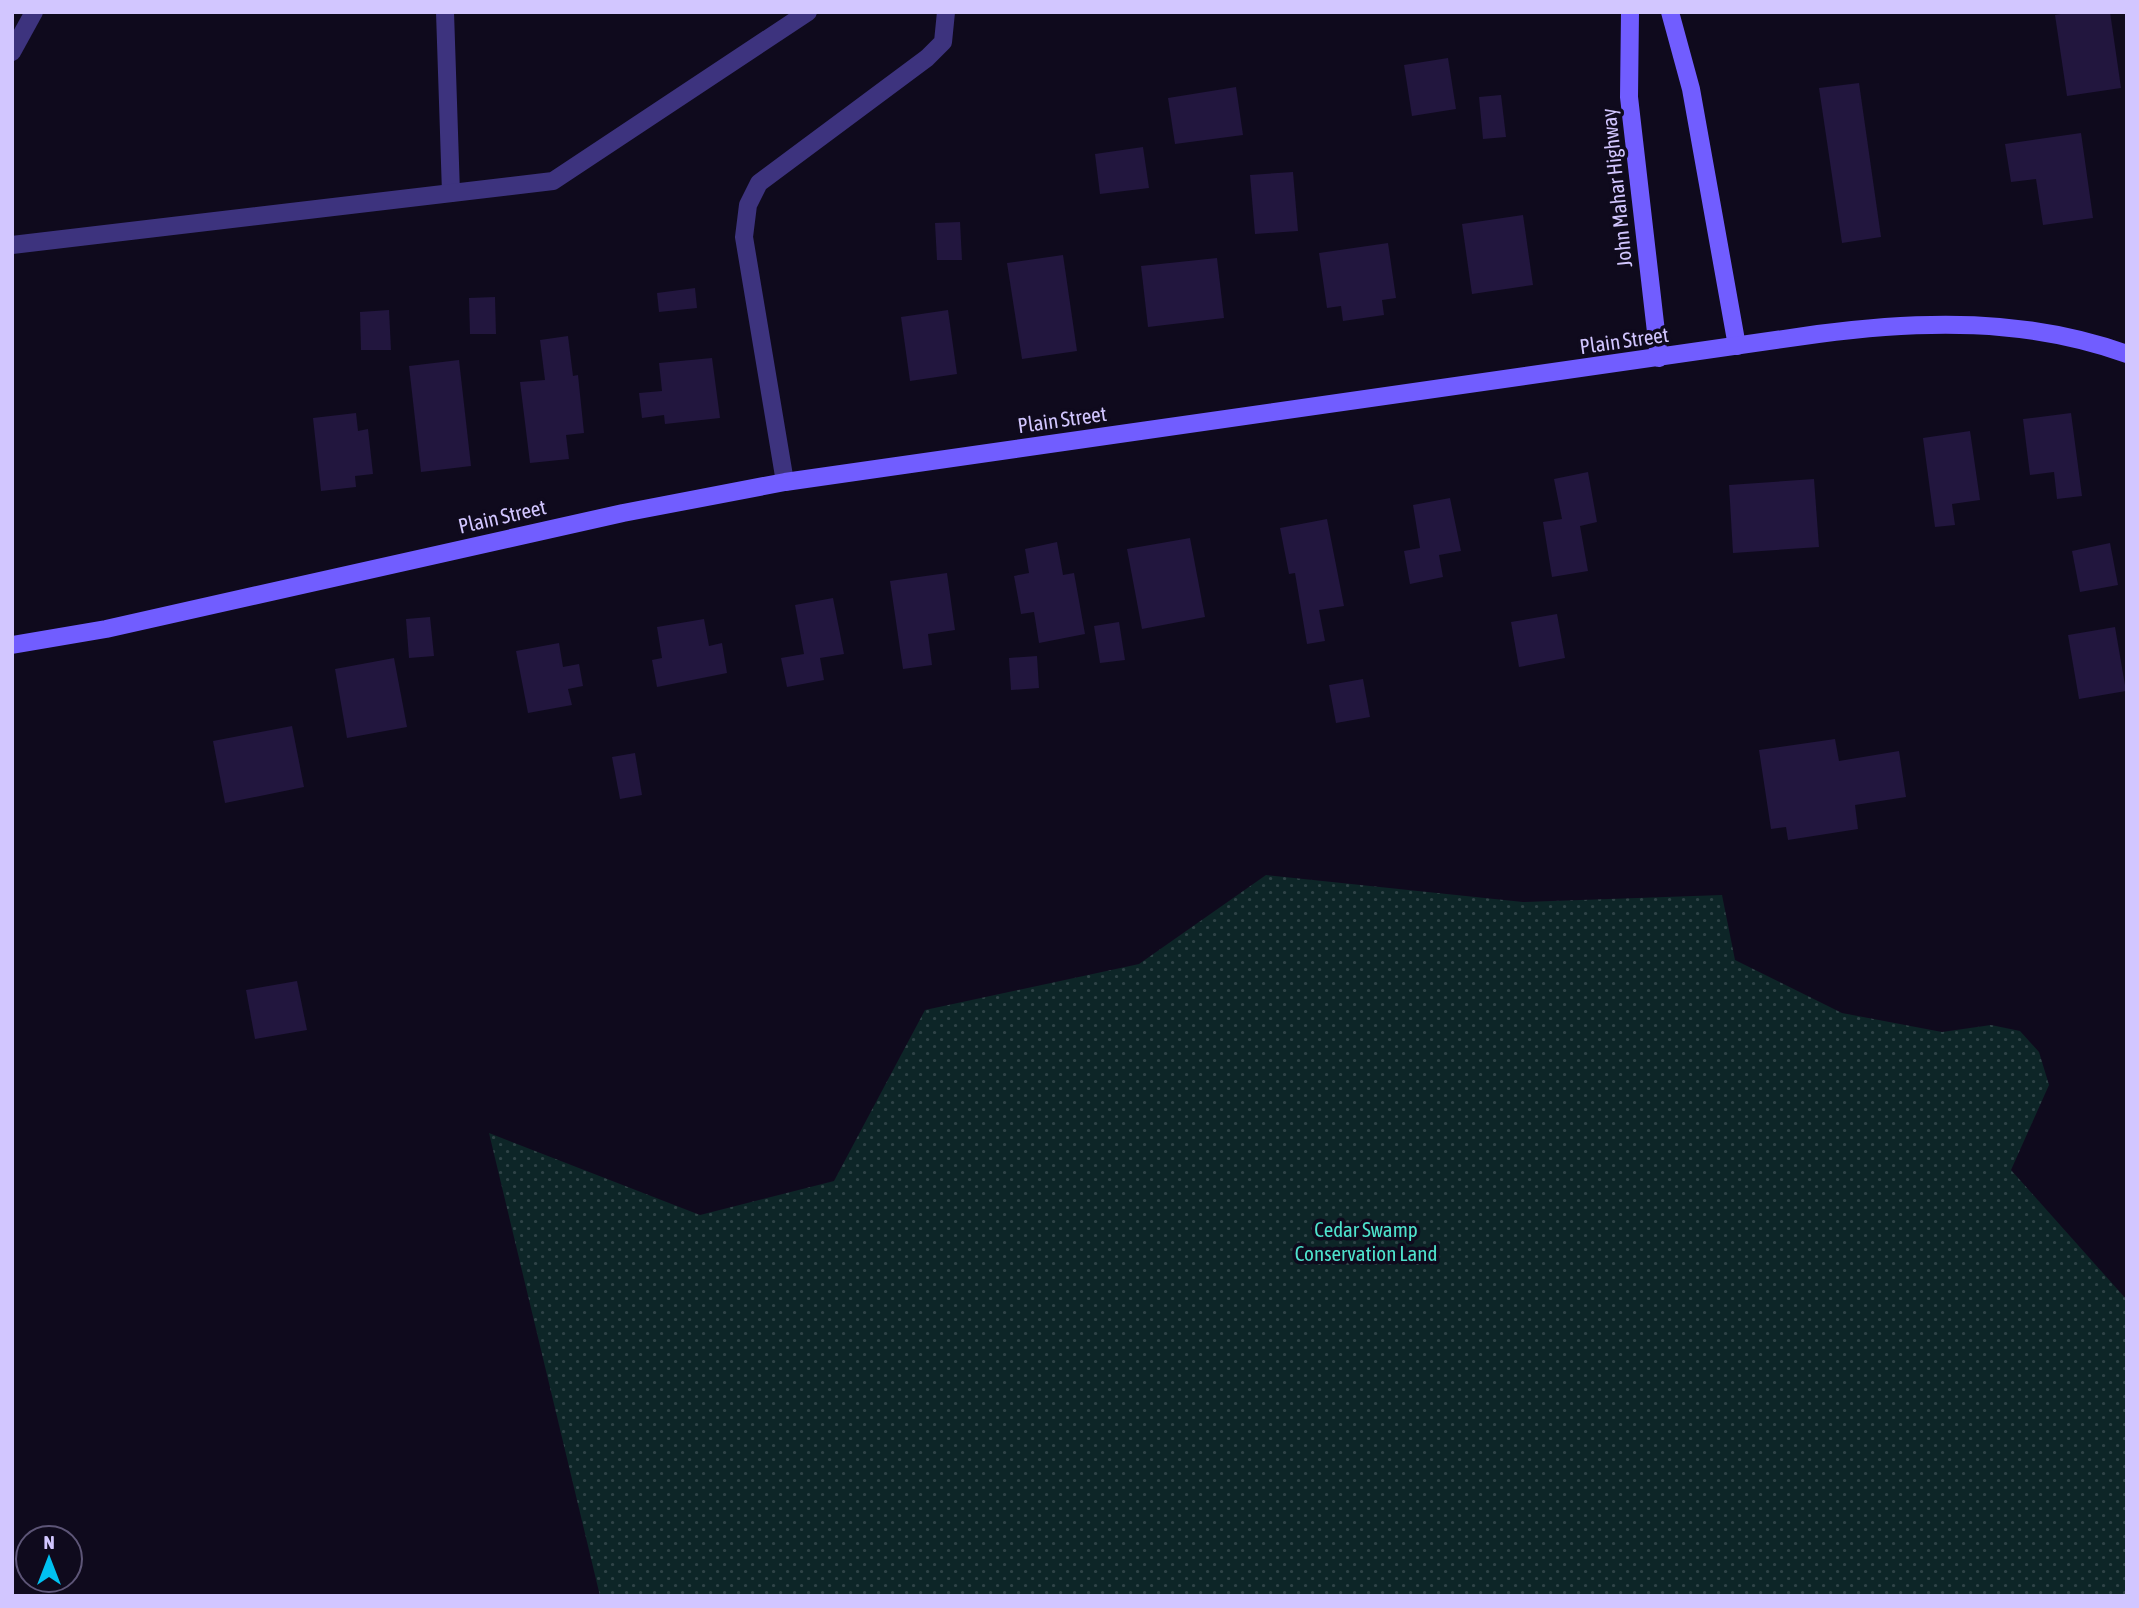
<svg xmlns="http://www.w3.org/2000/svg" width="2139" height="1608" viewBox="0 0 2139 1608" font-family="'Asap Condensed',sans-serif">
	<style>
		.park { fill: url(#park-dots) }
		.building { fill: #22163e }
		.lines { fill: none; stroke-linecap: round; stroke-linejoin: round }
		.lane { stroke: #3d337e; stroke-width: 18 }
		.secondary { stroke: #715dff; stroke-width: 18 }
		.labels { text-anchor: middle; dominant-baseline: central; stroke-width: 7; stroke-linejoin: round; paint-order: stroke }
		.street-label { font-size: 21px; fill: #d2c6ff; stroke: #0f0a1d }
		.park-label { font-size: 21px; fill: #4ee3cd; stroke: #0f0a1d }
	</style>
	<defs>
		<pattern id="park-dots" width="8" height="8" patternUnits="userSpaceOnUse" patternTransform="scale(1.75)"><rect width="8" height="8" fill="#0d2527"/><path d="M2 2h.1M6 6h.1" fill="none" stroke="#2f4347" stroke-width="1.8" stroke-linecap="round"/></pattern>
	</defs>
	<rect width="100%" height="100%" fill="#0f0a1d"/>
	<polygon class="park" points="1266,875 1523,902 1722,895 1735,960 1842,1013 1942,1032 1991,1025 2020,1031 2039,1052 2049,1085 2011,1170 2127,1300 2127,1596 600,1596 489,1133 700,1215 834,1181 925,1010 1139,964"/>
	<g class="building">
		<polygon points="2072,12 2110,12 2121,88 2067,96 2055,15"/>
		<polygon points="1448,58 1456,109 1412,116 1404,65"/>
		<polygon points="1859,83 1881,237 1842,243 1819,88"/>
		<polygon points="1236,87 1243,135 1175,144 1168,98"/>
		<polygon points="1501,95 1506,137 1483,139 1479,97"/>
		<polygon points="2081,133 2093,218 2043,225 2036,179 2011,182 2005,144"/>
		<polygon points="1143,147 1149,188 1100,194 1095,154"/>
		<polygon points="1293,172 1298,231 1255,234 1250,175"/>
		<polygon points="1523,215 1533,285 1472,294 1462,224"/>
		<polygon points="960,222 962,260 937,260 935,223"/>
		<polygon points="1388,243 1396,298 1382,300 1384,315 1343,321 1341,306 1327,308 1319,253"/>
		<polygon points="1063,255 1077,351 1022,359 1007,263"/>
		<polygon points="1217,258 1224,318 1148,327 1141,266"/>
		<polygon points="695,288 697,308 659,312 657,293"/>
		<polygon points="495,297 496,334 470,334 469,298"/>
		<polygon points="389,310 391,350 361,350 360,312"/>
		<polygon points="948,310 957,374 910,381 901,317"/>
		<polygon points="568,336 573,376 578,375 584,433 566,435 569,459 530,463 520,382 545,380 540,340"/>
		<polygon points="712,358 720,418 665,424 664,415 642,418 639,393 662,391 659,363"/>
		<polygon points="459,360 471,466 421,472 409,366"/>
		<polygon points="356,413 358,431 368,429 373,474 355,476 356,487 321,491 313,418"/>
		<polygon points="2071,413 2082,496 2057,499 2054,472 2030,475 2023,419"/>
		<polygon points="1970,431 1980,500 1952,504 1955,525 1935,527 1923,438"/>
		<polygon points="1588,472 1597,522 1580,526 1588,571 1552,577 1543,522 1562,519 1554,479"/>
		<polygon points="1814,479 1819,547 1733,553 1729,485"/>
		<polygon points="1450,498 1461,551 1439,555 1443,577 1410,584 1404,551 1420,548 1413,505"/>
		<polygon points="1327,519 1344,606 1319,610 1325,641 1307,644 1295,573 1289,574 1280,528"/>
		<polygon points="1190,538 1205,617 1142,629 1127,549"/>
		<polygon points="1057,542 1063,575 1074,573 1085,634 1039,643 1034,612 1021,614 1014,576 1029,573 1025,549"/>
		<polygon points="2110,543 2118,585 2080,592 2072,551"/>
		<polygon points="947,573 955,630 928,634 932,665 903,669 890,581"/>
		<polygon points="833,598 844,654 820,658 824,680 787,687 781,658 804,654 795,605"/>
		<polygon points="1557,614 1565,658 1519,667 1511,622"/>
		<polygon points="430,617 434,656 409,658 406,619"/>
		<polygon points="704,619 709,646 722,643 727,673 657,687 652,660 662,658 657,627"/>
		<polygon points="1119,622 1125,660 1100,663 1094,626"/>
		<polygon points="2115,627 2126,691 2079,699 2068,635"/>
		<polygon points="559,643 563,667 579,664 583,686 568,689 572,705 528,713 516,651"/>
		<polygon points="1037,656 1039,688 1011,690 1009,658"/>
		<polygon points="394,658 407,727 347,738 335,669"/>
		<polygon points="1363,679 1370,717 1336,723 1329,685"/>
		<polygon points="292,726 304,787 225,803 213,741"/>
		<polygon points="1835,739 1839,761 1899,751 1906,797 1855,805 1858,829 1788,840 1786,827 1771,829 1759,750"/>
		<polygon points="635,753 642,795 620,799 612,757"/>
		<polygon points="297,981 307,1030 255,1039 246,990"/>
	</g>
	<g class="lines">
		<g class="lane">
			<polyline points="445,12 451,193"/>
			<polyline points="12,52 34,12"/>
			<polyline points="12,245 553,181 808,12"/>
			<polyline points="785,482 744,237 748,205 759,183 927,58 943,42 946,12"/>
		</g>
		<g class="secondary">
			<polyline points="1630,12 1629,97 1659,358"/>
			<polyline points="1670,12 1691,89 1737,346"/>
			<path d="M12 645 106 629 623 513 785 482 1818 334C1923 320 2026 318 2127 354"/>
		</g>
	</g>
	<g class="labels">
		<g class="street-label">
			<text transform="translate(1616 188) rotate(-96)">John Mahar Highway</text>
			<text transform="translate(1624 340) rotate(-8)">Plain Street</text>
			<text transform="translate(1062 419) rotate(-8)">Plain Street</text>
			<text transform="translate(502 516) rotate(-13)">Plain Street</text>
		</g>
		<g class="park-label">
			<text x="1366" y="1229">Cedar Swamp<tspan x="1366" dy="24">Conservation Land</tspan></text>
		</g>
	</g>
	<rect width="2139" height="1608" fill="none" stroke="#d2c6ff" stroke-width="28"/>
	<g transform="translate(49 1559)"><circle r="33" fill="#0f0a1d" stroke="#5d5577" stroke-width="2"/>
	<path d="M0-5L12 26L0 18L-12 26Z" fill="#00c1f1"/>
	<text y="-10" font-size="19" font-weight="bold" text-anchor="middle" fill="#d2c6ff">N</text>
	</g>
</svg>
